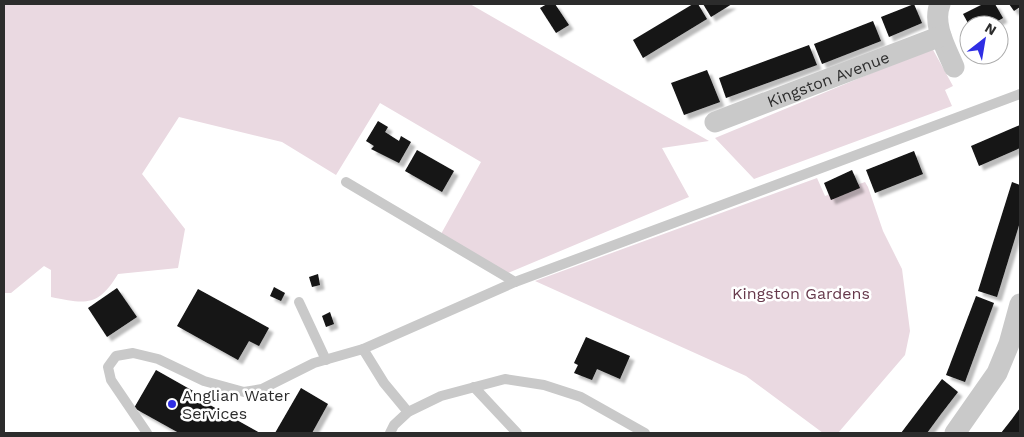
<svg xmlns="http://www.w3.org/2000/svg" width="1024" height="437" viewBox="0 0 1024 437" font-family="'Work Sans',sans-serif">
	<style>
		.green { fill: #ead9e1 }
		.building { fill: #131313; filter: url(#shadow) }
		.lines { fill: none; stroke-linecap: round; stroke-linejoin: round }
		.service { stroke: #c9c9c9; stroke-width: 10 }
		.minor { stroke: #c9c9c9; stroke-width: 21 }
		.poi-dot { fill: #2f2ee4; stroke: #fff; stroke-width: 2 }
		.labels { text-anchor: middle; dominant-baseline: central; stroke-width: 5; stroke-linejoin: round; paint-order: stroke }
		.street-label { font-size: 16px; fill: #2c2c2c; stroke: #fff }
		.park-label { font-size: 16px; fill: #673a4c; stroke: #fff }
		.poi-label { font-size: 16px; fill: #2c2c2c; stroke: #fff; text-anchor: start }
	</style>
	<defs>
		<filter id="shadow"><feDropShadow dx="4.5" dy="4.5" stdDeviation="1" flood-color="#0004"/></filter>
	</defs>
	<rect width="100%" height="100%" fill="#fff"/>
	<g class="green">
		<path d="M4 4H470L709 141 662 148 689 197 508 273 441 234 481 162 380 103 336 175 282 142 179 117 142 174 185 229 178 268 118 274C98 307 86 304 51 297V270L44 266 11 293H4Z"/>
		<polygon points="932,48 953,86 945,90 952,106 754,179 715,138"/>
		<polygon points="817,178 825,196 865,182 868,187 883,231 902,269 910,331 905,355 838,433 823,433 746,376 535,281"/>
	</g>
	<g class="building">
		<polygon points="547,4 555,4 569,25 556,33 540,8"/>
		<polygon points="693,4 698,4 707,19 643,58 633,40"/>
		<polygon points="703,4 732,4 711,17"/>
		<polygon points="914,4 922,23 889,37 881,17"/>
		<polygon points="983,4 995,4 1003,18 991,25 969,25 963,14"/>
		<polygon points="1009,4 1020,4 1020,7 1014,11"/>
		<polygon points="873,21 881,41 822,64 814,44"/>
		<polygon points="809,45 817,65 726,98 719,78"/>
		<polygon points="707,70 720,102 684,115 671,83"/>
		<polygon points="378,121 388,127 385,132 399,141 401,136 411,142 399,163 371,149 374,146 366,141"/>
		<polygon points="1020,125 1020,148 979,166 971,146"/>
		<polygon points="417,150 454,171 442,192 405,171"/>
		<polygon points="914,151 923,174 875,193 866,170"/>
		<polygon points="852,170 860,188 831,200 824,183"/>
		<polygon points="1012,182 1020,185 1020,222 997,297 978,291"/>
		<polygon points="318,274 320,285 312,287 309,277"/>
		<polygon points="274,287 285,293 281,301 270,296"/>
		<polygon points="117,288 137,317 107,337 88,308"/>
		<polygon points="198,289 269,328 259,346 249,341 238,360 177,326"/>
		<polygon points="976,296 994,303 965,382 946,375"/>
		<polygon points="330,312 334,324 326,327 322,316"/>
		<polygon points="586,337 630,356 620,379 597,369 592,380 574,373 578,365 574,363"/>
		<polygon points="156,370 202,396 201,400 260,433 179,433 134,408"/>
		<polygon points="942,379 958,392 941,414 927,433 901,433"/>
		<polygon points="301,388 328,404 312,433 275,433"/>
		<polygon points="1020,408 1020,433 1001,433 1012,419"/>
	</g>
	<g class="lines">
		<g class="service">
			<polyline points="346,182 515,282 1020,94"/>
			<polyline points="299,302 326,360"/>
			<polyline points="363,349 515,282"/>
			<polyline points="474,387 517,433"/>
			<polyline points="147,433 111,380 108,367 116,356 133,353 158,359 204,381 244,392 262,389 314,363 363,349 384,383 408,412"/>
			<polyline points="390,433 394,425 408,412 441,396 505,379 544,385 581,397 645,433"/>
		</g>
		<g class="minor">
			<path d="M940 4C932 24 946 48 954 67"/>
			<path id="s1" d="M715 122 941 36"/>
			<polyline points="955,433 997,373 1009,344 1020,304"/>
		</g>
	</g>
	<circle class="poi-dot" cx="172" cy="404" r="5"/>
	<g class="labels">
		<g class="street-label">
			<text stroke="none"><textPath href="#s1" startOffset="121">Kingston Avenue</textPath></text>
		</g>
		<g class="park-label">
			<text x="801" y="293">Kingston Gardens</text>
		</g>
		<g class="poi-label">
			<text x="182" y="395">Anglian Water<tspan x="182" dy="18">Services</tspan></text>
		</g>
	</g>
	<rect width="1024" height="437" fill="none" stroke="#2c2c2c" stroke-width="10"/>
	<g transform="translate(984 40) rotate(31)"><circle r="24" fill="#ffffff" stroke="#ababab"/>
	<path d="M0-4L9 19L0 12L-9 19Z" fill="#2f2ee4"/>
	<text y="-8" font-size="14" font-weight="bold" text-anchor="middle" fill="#2c2c2c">N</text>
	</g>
</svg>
